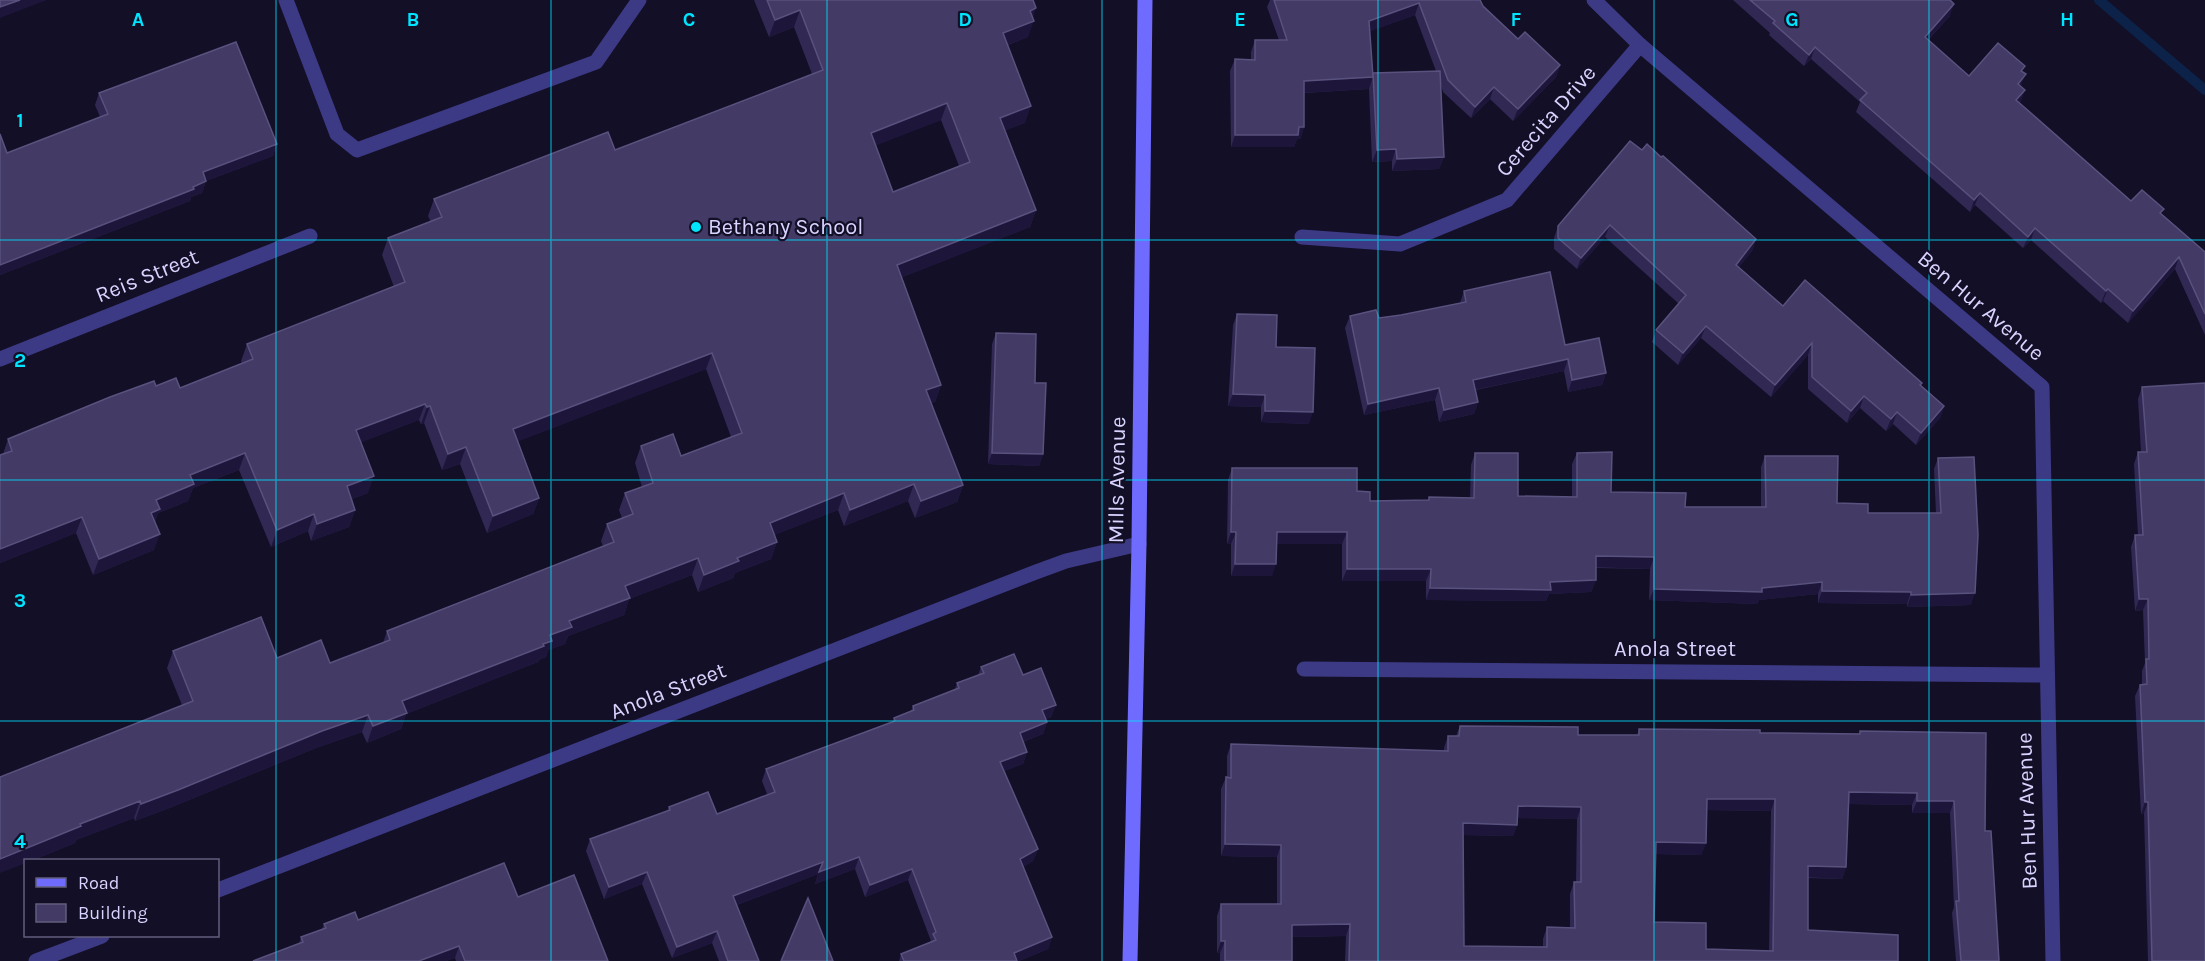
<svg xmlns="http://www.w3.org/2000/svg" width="2205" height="961" viewBox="0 0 2205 961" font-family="Karla,sans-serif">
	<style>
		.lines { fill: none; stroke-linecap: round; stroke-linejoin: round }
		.stream { stroke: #0c2248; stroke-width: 10 }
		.service { stroke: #3d3a85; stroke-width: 15 }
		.minor { stroke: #3d3a85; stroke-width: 15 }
		.secondary { stroke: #6f6bff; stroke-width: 15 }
		.wall { fill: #312854; fill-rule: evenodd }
		.shaded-wall { fill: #1d163a }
		.building { fill: #433a66; stroke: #5a527e; stroke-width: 1.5; fill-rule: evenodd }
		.grid { fill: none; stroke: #00e5ff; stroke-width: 1.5; stroke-opacity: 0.55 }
		.poi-dot { fill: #00e5ff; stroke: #130f26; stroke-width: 2 }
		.labels { text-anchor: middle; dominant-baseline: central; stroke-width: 4.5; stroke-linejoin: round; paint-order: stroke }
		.street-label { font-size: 22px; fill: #d9d4ff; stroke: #130f26 }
		.poi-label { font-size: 22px; fill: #d9d4ff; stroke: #130f26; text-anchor: start }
		.grid-label { font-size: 20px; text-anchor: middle; font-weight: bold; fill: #00e5ff; stroke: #130f26; stroke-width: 4.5; stroke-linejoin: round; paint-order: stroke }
	</style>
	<rect width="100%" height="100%" fill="#130f26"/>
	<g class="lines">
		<polyline class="stream" points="2099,0 2205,90"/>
		<polyline class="service" points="286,0 337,134 357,150 596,62 639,0"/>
		<g class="minor">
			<polyline points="1594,0 1640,45 2042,387 2053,961"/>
			<polyline points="1302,237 1400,244 1507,200 1640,45"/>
			<polyline points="0,359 310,236"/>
			<polyline points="1304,669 2046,675"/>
			<polyline points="218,890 1036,572 1066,561 1139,544"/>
			<polyline points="36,961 102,936"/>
		</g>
		<polyline class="secondary" points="1130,961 1139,544 1145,0"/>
	</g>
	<g class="wall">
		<path d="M754 0H1034L1033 18 1028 37 1008 45 1025 123 1005 130 1036 210 1030 227 902 277 941 385 935 402 931 403 963 485 957 502 915 518 908 501 844 526 838 510 774 535 777 542 771 559 735 573 733 578 698 592 692 575 629 599 624 615 568 636 565 644 548 650 546 657 539 660 538 662 406 714 401 729 367 743 362 732 316 748 172 807 135 821 134 818 76 840 75 843 31 861H26L182 705 167 668 173 651 277 658 330 663 383 643 387 631 603 546 601 541 607 524 622 518 619 510 625 493 642 487 635 463 641 446 681 456 731 437 706 369 518 441 539 498 533 514 487 533 460 464 442 470 424 423 421 424 419 420 361 442 368 493 352 499 355 510 349 527 311 541 308 531 271 547 239 470 193 488 188 501 158 513 155 522 154 550 93 575 76 533 0 563V455L3 454 8 439 156 386 180 388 242 363 241 361 247 344 394 287 382 255 388 238 431 222 428 216 434 199 615 150 812 74 794 27 769 37ZM941 120 959 166 893 192 875 145Z"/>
		<path d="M1270 0H1480L1483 6 1518 39 1560 65 1556 77 1513 121 1490 99 1471 118 1443 92 1441 85 1444 157 1439 169 1392 171V161L1372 162 1369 89 1304 93V127L1300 139H1297L1294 147H1231L1230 71 1235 59 1251 60V52L1255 40H1279L1267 7ZM1415 15 1436 71 1373 74 1370 31Z"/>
		<polygon points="1733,0 1950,0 1950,16 1928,40 1969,76 2022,72 2021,87 2025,90 2019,103 2131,201 2162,214 2205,252 2205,335 2175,269 2128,323 2103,301 2101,303 2031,240 2023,248 1975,205 1970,212 1856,112 1860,102 1811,59 1804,66 1769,35 1770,33"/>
		<polygon points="99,93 277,144 273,156 206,181 202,193 191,197 190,201 0,275 0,134 7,153 100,117 95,105"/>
		<polygon points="1630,141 1756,239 1752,251 1739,267 1783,306 1922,383 1921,385 1944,406 1940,418 1916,445 1893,424 1886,431 1860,408 1847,423 1808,389 1808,355 1771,397 1701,338 1678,365 1652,342 1656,330 1679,304 1605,237 1577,269 1554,249 1554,238 1558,226"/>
		<polygon points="1464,291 1565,345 1606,373 1602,385 1568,392 1564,371 1476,390 1478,402 1474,414 1439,422 1435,400 1364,415 1345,328 1350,316 1379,318 1401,315 1460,303"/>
		<polygon points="1237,314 1276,347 1309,424 1261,422 1261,407 1228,406 1233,325"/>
		<polygon points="996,333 1035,383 1043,454 1039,466 988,464 992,344"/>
		<polygon points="2142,387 2205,961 2148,961 2144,813 2141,814 2135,696 2140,685 2142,684 2142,671 2145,663 2143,610 2135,611 2131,547 2135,535 2138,535 2134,464 2138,452 2141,452 2138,399"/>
		<polygon points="1475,453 1518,496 1572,497 1572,464 1577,453 1611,492 1685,507 1761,507 1761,467 1765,456 1837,503 1868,513 1936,513 1934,469 1938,458 1971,605 1907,607 1907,604 1818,603 1818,594 1759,600 1757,604 1649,600 1650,569 1596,568 1596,580 1591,592 1549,594 1546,601 1426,600 1426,581 1342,581 1342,544 1277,544 1272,576 1231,576 1231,544 1227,544 1228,480 1232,468 1357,491 1370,501 1428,500 1429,497 1470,498 1471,465"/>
		<polygon points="981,667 1023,675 1056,705 1051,717 1046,719 1047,722 1043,734 1023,742 1027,752 1023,764 1004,771 1038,849 1033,861 1023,867 1052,937 1048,949 1019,961 899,961 901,954 930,943 931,941 908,880 865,897 855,869 815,884 818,874 737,905 759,961 719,961 712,943 672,958 642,884 604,899 586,851 590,839 667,811 669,807 717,814 767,794 762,781 766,769 893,721 894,718 911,711 913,706 955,689 957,683 978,675"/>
		<path d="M1460 726 1578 735H1637L1639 729 1760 733 1859 734 1860 731 1986 733 1985 831 1999 961H1956L1952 913 1954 907 1950 813H1912V805L1848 804 1846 867 1842 879 1808 878V930L1898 961H1345L1346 936 1292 937V961H1220V953H1217V916L1221 904H1277V857L1221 856V789L1226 777 1227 778V756L1231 744 1444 751V748L1448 736H1456ZM1706 810 1771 811 1769 951 1706 949 1654 922 1656 854 1701 855 1706 843ZM1517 818 1577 819 1576 882H1574L1570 894V928L1547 927 1543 939V947L1464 946 1463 835 1513 836 1517 825Z"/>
		<polygon points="518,897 608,961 456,961 455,958 446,961 253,961 299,944 301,937 322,929 324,924 358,920"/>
	</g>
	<g class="shaded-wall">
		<polygon points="20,0 47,0 0,18 0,7"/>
		<polygon points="1419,3 1415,15 1365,33 1369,21"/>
		<polygon points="1954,4 1950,16 1920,48 1925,37"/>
		<polygon points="1036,8 1032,22 1034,21 1028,37 997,49 1003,33 1030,11"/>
		<polygon points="800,10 794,27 769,37 775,20"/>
		<polygon points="1815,47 1811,59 1804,66 1809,55"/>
		<polygon points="1560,65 1556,77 1513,121 1518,109"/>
		<polygon points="2026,74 2021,86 2018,84"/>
		<polygon points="1373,77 1369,89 1300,93 1304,81"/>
		<polygon points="1494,87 1490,99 1471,118 1475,107"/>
		<polygon points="2025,90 2021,102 2011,112 2016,100"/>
		<polygon points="947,103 941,120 865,150 871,133"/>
		<polygon points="1031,106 1025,123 994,135 1000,118"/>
		<polygon points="1299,127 1304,127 1300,139 1297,139 1294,147 1231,147 1235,135"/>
		<polygon points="277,144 273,156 198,184 203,172"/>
		<polygon points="1396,149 1392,161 1372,162 1377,150"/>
		<polygon points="1444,157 1439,169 1392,171 1397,159"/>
		<polygon points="206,181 202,193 191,197 190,201 0,275 0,265"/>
		<polygon points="1980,193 1975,205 1970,212 1974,200"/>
		<polygon points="1036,210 1030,227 891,282 897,265"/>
		<polygon points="1610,225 1605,237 1577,269 1581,258"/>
		<polygon points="2035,228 2031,240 2023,248 2028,237"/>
		<polygon points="1756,239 1752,251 1732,276 1736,265"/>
		<polygon points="2179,257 2175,269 2128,323 2133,311"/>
		<polygon points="2108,289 2103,301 2101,303 2106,291"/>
		<polygon points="1706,326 1701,338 1678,365 1683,353"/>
		<polygon points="1812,343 1808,355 1771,397 1775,385"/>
		<polygon points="712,353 706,369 507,446 513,429"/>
		<polygon points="1568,359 1564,371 1469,391 1473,380"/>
		<polygon points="1606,373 1602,385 1568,392 1572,380"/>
		<polygon points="941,385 935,402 920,407 926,390"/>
		<polygon points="1439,388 1435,400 1364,415 1368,404"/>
		<polygon points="1233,394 1265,395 1261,407 1228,406"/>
		<polygon points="1864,396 1860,408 1847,423 1851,411"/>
		<polygon points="1478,402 1474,414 1439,422 1444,410"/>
		<polygon points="425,404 419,420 350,447 356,430"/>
		<polygon points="430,406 424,423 421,424 427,407"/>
		<polygon points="1944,406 1940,418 1916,445 1921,433"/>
		<polygon points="1265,411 1313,412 1309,424 1261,422"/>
		<polygon points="1897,412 1893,424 1886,431 1891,419"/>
		<polygon points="466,447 460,464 442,470 448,454"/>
		<polygon points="245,453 239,470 193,488 188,501 158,513 154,525 145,529 156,500 190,475"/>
		<polygon points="992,453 1043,454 1039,466 988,464"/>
		<polygon points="374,476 368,493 341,503 347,486"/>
		<polygon points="914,484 908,501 844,526 850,510"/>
		<polygon points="963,485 957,502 915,518 921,501"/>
		<polygon points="844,493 838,510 764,539 770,523"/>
		<polygon points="539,498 533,514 487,533 493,516"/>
		<polygon points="355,510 349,527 311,541 317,524"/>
		<polygon points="314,514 308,531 271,547 277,530"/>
		<polygon points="82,517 76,533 0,563 0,549"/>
		<polygon points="1231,532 1236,532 1231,544 1227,544"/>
		<polygon points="1277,532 1347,532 1342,544 1273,544"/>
		<polygon points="160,534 154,550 93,575 99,559"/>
		<polygon points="777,542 771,559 735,573 733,578 698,592 704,575 737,558"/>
		<polygon points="1596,556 1654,557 1650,569 1592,567"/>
		<polygon points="698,558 692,575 629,599 624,615 568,636 565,644 548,650 546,657 539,660 538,662 406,714 401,729 367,743 373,726 402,701 543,644 550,635 569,621 625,586"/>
		<polygon points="1235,564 1276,564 1272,576 1231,576"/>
		<polygon points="1347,569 1431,569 1426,581 1342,581"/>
		<polygon points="1596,580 1591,592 1549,594 1546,601 1426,600 1430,588"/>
		<polygon points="1822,582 1818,594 1759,600 1757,604 1649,600 1654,589 1762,588"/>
		<polygon points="1822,591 1911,592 1907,604 1818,603"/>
		<polygon points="1975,593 1971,605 1907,607 1911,595"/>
		<polygon points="2139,599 2148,599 2143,610 2135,611"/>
		<polygon points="1056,705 1051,717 1038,722 1042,710"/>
		<polygon points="368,715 362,732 316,748 172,807 135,821 141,804 322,731"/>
		<polygon points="1047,722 1043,734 1015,745 1020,733"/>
		<polygon points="1027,752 1023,764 996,774 1000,762"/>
		<polygon points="1849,792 1917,793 1912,805 1844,804"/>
		<polygon points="1707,799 1775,799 1771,811 1702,810"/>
		<polygon points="140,801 134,818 76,840 75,843 31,861 26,861 26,863 0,873 0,859 80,824"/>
		<polygon points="1917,801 1954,801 1950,813 1912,813"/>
		<polygon points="2145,802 2148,802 2144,813 2141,814"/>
		<polygon points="1518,806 1581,807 1577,819 1513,818"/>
		<polygon points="1463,823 1517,825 1513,836 1459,835"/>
		<polygon points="1656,842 1706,843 1701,855 1652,854"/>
		<polygon points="1225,844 1281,845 1277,857 1221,856"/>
		<polygon points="1038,849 1033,861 1016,871 1020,859"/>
		<polygon points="859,857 855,869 815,884 818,874 729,908 733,896 823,862"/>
		<polygon points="1808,866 1846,867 1842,879 1804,877"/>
		<polygon points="912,869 908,880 865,897 870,885"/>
		<polygon points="647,872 642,884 604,899 609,887"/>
		<polygon points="1350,924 1346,936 1288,937 1292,925"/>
		<polygon points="717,931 712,943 672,958 677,947"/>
		<polygon points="1052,937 1048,949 1019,961 1011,961 1014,953"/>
		<polygon points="1221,941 1225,941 1220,953 1217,953"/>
		<polygon points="459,946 455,958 446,961 419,961"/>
	</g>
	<g class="building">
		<polygon points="0,0 20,0 0,7"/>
		<path d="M767 0H1033L1036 8 1030 11 1034 21 1003 33 1031 106 1000 118 1036 210 897 265 941 385 926 390 963 485 921 501 914 484 850 510 844 493 770 523 777 542 737 558 739 561 704 575 698 558 625 586 630 598 569 621 572 627 550 635 552 641 543 644 544 646 402 701 407 713 373 726 368 715 322 731 178 790 141 804 140 801 80 824 81 826 0 859V777L193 701 173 651 261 617 277 658 321 640 330 663 390 640 387 631 614 542 607 524 633 514 625 493 653 483 641 446 673 434 681 456 742 433 712 353 513 429 539 498 493 516 466 447 448 454 430 406 427 407 425 404 356 430 374 476 347 486 355 510 317 524 314 514 277 530 245 453 190 475 194 484 156 500 160 509 151 513 160 534 99 559 82 517 0 549V455L12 451 8 439 110 397 154 381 156 386 176 378 180 388 253 359 247 344 405 282 388 238 442 217 434 199 608 132 615 150 823 70 800 10 775 20ZM947 103 970 162 893 192 871 133Z"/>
		<polygon points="1274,0 1480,0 1483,6 1518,39 1525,32 1560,65 1518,109 1494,87 1475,107 1448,80 1419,3 1369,21 1373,77 1304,81 1304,127 1299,127 1298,135 1235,135 1235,59 1255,60 1255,40 1287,40"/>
		<polygon points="1750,0 1950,0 1954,4 1925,37 1969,76 1998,43 2025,66 2021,71 2026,74 2018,84 2025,90 2016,100 2131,201 2142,190 2164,209 2160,213 2205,252 2205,314 2179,257 2133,311 2108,289 2106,291 2035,228 2028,237 1980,193 1974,200 1860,100 1867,93 1815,47 1809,55 1773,23 1775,21"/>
		<polygon points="236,42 277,144 203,172 206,181 193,187 194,189 0,265 0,134 7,153 108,114 99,93"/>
		<polygon points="1440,71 1444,157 1397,159 1396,149 1377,150 1373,73"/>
		<polygon points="1630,141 1642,150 1647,144 1661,157 1663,156 1756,239 1736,265 1783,306 1805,280 1922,383 1920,385 1944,406 1921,433 1897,412 1891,419 1864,396 1851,411 1812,377 1812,343 1775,385 1706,326 1683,353 1656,330 1686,295 1610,225 1581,258 1558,238 1558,226"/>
		<polygon points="1550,272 1565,345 1599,338 1606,373 1572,380 1568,359 1473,380 1478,402 1444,410 1439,388 1368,404 1350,316 1376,310 1379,318 1401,315 1466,302 1464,291"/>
		<polygon points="1237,314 1277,315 1276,347 1315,348 1313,412 1265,411 1265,395 1233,394"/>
		<polygon points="996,333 1036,334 1035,383 1046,383 1043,454 992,453"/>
		<polygon points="2205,383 2205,961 2152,961 2148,802 2145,802 2140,685 2147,684 2146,659 2149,659 2148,599 2139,599 2135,535 2143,535 2138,452 2147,452 2142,387"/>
		<polygon points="1612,452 1611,492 1686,493 1685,507 1766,507 1765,456 1838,456 1837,503 1868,504 1868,513 1941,513 1938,458 1974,457 1978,535 1975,593 1911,595 1911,592 1822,591 1822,582 1762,588 1762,592 1654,589 1654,557 1596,556 1596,580 1550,582 1551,590 1430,588 1431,569 1347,569 1347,532 1277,532 1276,564 1235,564 1236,532 1231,532 1232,468 1357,468 1357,491 1370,492 1370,501 1429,500 1429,497 1474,498 1475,453 1518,453 1518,496 1577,497 1577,453"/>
		<polygon points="1014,654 1023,675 1041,668 1056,705 1042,710 1047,722 1020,733 1027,752 1000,762 1038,849 1020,859 1052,937 1014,953 1017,961 904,961 901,954 936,940 933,934 936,932 912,869 870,885 859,857 819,872 823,862 733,896 759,961 728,961 717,931 677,947 647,872 609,887 590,839 670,810 669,807 708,792 717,814 775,792 766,769 895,721 894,718 914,710 913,706 959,688 957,683 984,673 981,667"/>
		<path d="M1460 726 1578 727V735H1639V729L1760 730V733H1780L1860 734V731L1986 733 1985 831H1991L1999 961H1961L1956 901H1959L1954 801H1917V793L1849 792 1846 867 1808 866V930L1898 935V961H1349L1350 924 1292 925V961H1225V941H1221V904H1281V845L1225 844 1226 777 1231 778V744L1448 751V736H1459ZM1707 799H1775L1773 951 1706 949V923L1654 922 1656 842 1706 843ZM1518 806 1581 807V882H1574L1575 928 1547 927V947L1464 946 1463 823 1517 825Z"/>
		<polygon points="504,863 518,897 574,875 608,961 465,961 459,946 419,961 253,961 303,942 301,937 326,928 324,924 355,912 358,920"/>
		<polygon points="808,898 833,961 781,961"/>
	</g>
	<path class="grid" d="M276 0V961M551 0V961M827 0V961M1102 0V961M1378 0V961M1654 0V961M1929 0V961M0 240H2205M0 480H2205M0 721H2205"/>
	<circle class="poi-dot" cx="696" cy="227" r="6"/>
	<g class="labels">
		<g class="street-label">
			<text transform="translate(1546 121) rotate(-49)">Cerecita Drive</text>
			<text transform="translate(147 276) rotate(-22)">Reis Street</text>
			<text transform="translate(1981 306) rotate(40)">Ben Hur Avenue</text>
			<text transform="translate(1117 480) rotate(-89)">Mills Avenue</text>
			<text x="1675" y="649">Anola Street</text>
			<text transform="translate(668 691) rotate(-21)">Anola Street</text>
			<text transform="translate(2027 811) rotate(-92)">Ben Hur Avenue</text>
		</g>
		<g class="poi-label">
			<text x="708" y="227">Bethany School</text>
		</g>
	</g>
	<g class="grid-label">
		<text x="138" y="26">A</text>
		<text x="413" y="26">B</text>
		<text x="689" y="26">C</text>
		<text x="965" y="26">D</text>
		<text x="1240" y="26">E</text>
		<text x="1516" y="26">F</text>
		<text x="1792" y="26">G</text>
		<text x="2067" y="26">H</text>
		<text x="20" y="127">1</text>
		<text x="20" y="367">2</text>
		<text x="20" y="607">3</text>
		<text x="20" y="848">4</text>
	</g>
	<rect x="24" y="859" width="195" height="78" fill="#130f26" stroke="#625e7d" stroke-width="1.5"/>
	<rect x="36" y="878" width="30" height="9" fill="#6f6bff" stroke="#625e7d" stroke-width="1.5"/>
	<text x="78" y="889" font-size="18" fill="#d9d4ff">Road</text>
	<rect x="36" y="904" width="30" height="18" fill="#433a66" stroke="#625e7d" stroke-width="1.5"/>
	<text x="78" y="919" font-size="18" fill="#d9d4ff">Building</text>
</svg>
